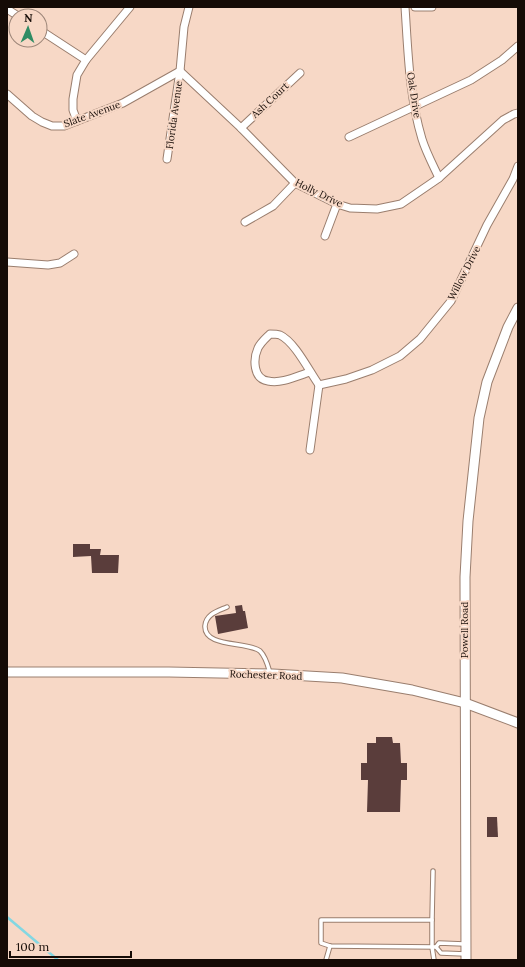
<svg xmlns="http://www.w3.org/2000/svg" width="525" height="967" viewBox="0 0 525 967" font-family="Lora,serif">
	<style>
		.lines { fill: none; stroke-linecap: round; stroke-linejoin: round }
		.stream { stroke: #83d7e2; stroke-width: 2.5 }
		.building { fill: #5a3d3b }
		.service-casing { stroke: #9a7e6e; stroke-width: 5.5 }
		.minor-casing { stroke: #9a7e6e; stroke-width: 9 }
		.tertiary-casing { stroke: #9a7e6e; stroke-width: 11 }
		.service { stroke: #fff; stroke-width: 3.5 }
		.minor { stroke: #fff; stroke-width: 7 }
		.tertiary { stroke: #fff; stroke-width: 9 }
		.labels { text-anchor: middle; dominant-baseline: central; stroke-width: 4; stroke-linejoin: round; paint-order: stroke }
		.street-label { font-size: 10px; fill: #150b06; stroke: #f7d8c6 }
	</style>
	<rect width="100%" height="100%" fill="#f7d8c6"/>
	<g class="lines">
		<polyline class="stream" points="7,917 58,960"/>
	</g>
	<g class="building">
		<polygon points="73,544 90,544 90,549 101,549 100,555 119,555 118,573 92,573 91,556 73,557"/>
		<polygon points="242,605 243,611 245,611 248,628 218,634 215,616 236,613 235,606"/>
		<polygon points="376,737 392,737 393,743 400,743 401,763 407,763 407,780 401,780 400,812 367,812 368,780 361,780 361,763 367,763 367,743 376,743"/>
		<polygon points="487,817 497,817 498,837 487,837"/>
	</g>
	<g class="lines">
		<defs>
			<g id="service">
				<path d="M227 607C218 611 206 614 205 626 204 648 247 641 260 651 266 657 268 666 270 673"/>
				<polyline points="433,871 432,920 321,920 321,943 330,946 436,947"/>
				<polyline points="432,920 432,947 434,960"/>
				<polyline points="464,944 439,943 436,947 441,953 465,954"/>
				<polyline points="326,960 330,946"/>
			</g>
			<g id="minor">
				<path d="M405 7C408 51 409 96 422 139 426 152 433 165 439 178"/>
				<polyline points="415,7 432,7"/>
				<polyline points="7,9 18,16"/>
				<polyline points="40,30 86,60"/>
				<polyline points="180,71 241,128 295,183 337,204 350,208 377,209 401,204 439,178 503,120 514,114 518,113"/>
				<polyline points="7,94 32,116 42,122 52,126 64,126 123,103 180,71"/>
				<polyline points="77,121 73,110 73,99 77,75 86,60 130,7"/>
				<polyline points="241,128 300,73"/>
				<polyline points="349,137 471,80 502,60 518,46"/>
				<polyline points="167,159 180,71 184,27 189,7"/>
				<polyline points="245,222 273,206 295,183"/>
				<polyline points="325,236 337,204"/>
				<polyline points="7,262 48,265 60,263 74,254"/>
				<path d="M310 372C297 376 282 384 268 381 253 379 253 359 258 348 261 342 266 338 270 334 274 334 277 334 280 335 295 342 309 371 319 385"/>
				<polyline points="319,385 346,379 372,370 400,356 420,339 451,301 487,225 513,179 518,166"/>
				<polyline points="310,450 319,385"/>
			</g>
			<g id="tertiary">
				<polyline points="7,672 169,672 273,674 342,678 412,690 465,703 518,723"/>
				<polyline points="466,960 465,577 468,521 479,418 487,382 508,327 518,308"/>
			</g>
		</defs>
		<use href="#service" class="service-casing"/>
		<use href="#minor" class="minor-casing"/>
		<use href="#tertiary" class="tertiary-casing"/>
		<use href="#service" class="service"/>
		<use href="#minor" class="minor"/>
		<use href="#tertiary" class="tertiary"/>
	</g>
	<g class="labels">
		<g class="street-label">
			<text transform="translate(414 95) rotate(81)">Oak Drive</text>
			<text transform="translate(270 100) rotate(-43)">Ash Court</text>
			<text transform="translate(92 114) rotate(-20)">Slate Avenue</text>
			<text transform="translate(174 115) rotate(-82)">Florida Avenue</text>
			<text transform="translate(319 193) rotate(26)">Holly Drive</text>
			<text transform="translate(464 273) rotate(-63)">Willow Drive</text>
			<text transform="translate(464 630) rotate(-90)">Powell Road</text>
			<text transform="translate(266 675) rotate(2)">Rochester Road</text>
		</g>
	</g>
	<rect width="525" height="967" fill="none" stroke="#150b06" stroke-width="16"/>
	<g transform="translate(28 28) rotate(2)"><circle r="19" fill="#f7d8c6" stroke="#9d8679"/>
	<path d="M0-3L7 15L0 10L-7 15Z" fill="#2f8c64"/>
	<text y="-6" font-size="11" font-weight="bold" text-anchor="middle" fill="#150b06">N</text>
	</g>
	<path d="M10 951v6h121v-6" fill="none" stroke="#150b06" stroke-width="2"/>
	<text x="16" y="951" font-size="12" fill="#150b06" stroke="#f7d8c6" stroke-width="3" paint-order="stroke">100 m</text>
</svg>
